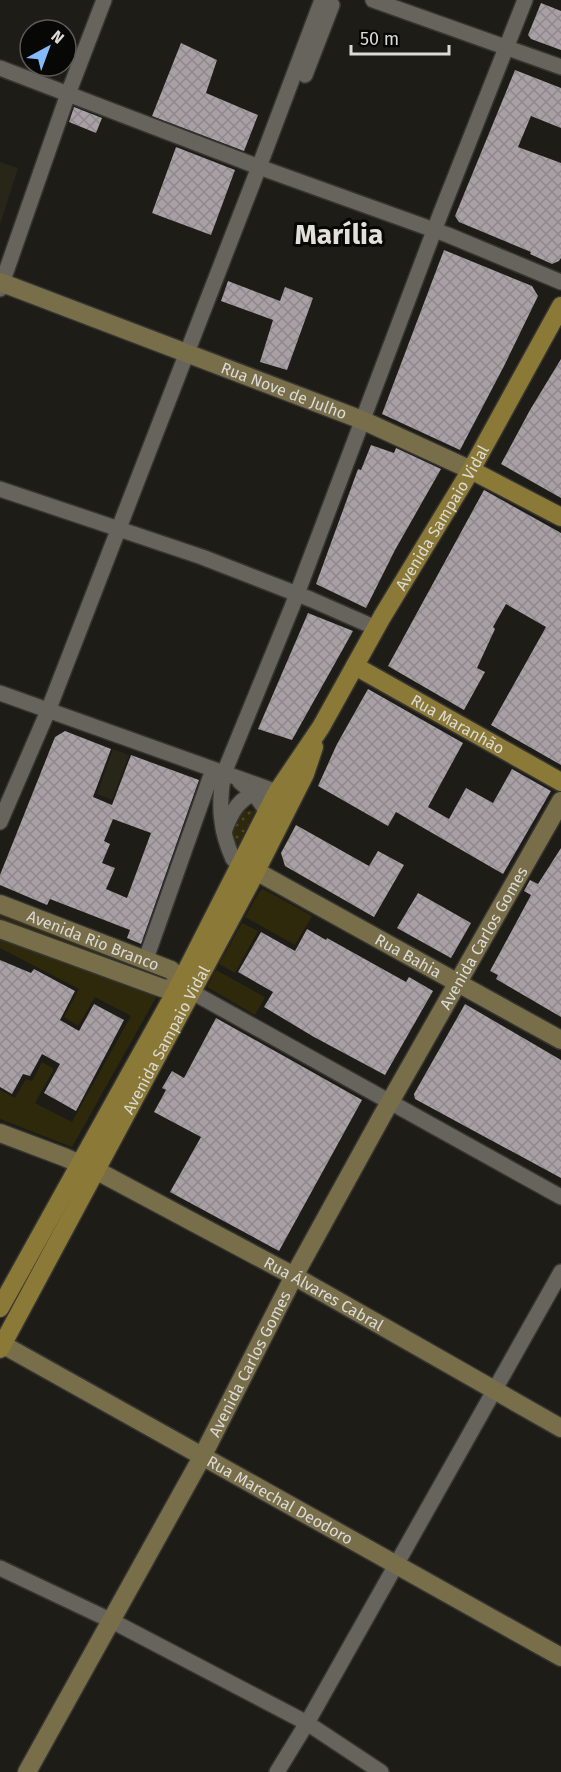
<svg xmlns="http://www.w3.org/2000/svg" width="561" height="1772" viewBox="0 0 561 1772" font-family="'Fira Sans',sans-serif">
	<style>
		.built { fill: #282519 }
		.grass { fill: #2f290c }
		.garden { fill: url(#garden-dots) }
		.building { fill: url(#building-cross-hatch); fill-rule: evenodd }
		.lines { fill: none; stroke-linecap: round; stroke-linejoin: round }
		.street-casing { stroke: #363531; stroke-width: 18 }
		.secondary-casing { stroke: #363531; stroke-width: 21 }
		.primary-casing { stroke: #363531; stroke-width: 21 }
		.street { stroke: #66645d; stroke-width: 15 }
		.secondary { stroke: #786e4a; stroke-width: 18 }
		.primary { stroke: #8b7937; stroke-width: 18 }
		.labels { text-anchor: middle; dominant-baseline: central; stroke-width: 6; stroke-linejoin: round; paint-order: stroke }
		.street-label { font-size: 16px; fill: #dbdad6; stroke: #070705 }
		.town-label { font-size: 28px; font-weight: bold; fill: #e2e0d8; stroke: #070705 }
	</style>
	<defs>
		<pattern id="garden-dots" width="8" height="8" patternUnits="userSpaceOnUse" patternTransform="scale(1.5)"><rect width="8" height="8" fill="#2f290c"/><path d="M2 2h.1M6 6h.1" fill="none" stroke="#4d472f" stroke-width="1.8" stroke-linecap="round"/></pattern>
		<pattern id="building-cross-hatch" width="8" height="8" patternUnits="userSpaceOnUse" patternTransform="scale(1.5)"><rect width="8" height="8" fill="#a8a0a5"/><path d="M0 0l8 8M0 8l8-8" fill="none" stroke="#8e888c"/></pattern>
	</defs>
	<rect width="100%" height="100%" fill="#1d1c16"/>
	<g class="built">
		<polygon points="0,162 18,168 0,225"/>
		<polygon points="113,749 129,755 112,800 97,794"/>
	</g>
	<g class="grass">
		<polygon points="263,889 312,916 295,945 245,917 260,891"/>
		<polygon points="0,911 168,975 164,982 0,919"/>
		<polygon points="242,923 258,931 235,973 219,964"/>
		<polygon points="0,938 158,994 72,1147 0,1119 0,1090 15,1098 26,1079 32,1081 42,1062 54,1069 35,1103 72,1122 131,1016 95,997 78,1026 64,1017 79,989 0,948"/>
		<polygon points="216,970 265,997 255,1015 207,987"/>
	</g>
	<polygon class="garden" points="250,810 255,811 237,848 231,832 237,813"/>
	<g class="building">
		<polygon points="541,3 561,11 561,50 531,39 528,35"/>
		<polygon points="181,43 217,60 206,93 258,115 244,151 152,116"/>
		<polygon points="515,70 561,88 561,128 531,116 518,147 561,163 561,258 559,261 552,264 530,254 531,252 459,222 455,216"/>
		<polygon points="74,107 102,118 96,133 69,122"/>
		<polygon points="176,147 235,170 211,235 152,213"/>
		<polygon points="444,250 532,286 538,296 504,366 460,450 382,414"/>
		<polygon points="228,281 280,301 285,287 313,298 287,370 260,362 273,320 221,301"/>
		<polygon points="561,359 561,498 501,464 530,410"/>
		<polygon points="371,445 394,453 396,448 441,469 395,550 366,608 316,584 358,469 361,470"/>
		<polygon points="484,490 561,533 561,765 491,725 546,627 506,604 493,627 495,629 477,668 485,672 464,710 388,666"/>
		<polygon points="308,613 353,631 292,740 258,729"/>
		<polygon points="368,689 463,743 428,807 449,819 466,788 493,803 512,769 551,791 503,874 396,812 388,826 318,786 337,744"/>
		<path d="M65 731 111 749 93 797 112 805 131 755 199 780 141 944 127 938 130 930 50 899 47 905 0 885V875L55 737ZM113 819 151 833 127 898 106 889 115 868 102 863 110 844 104 841Z"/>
		<polygon points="296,825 369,866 378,851 404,865 374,917 285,866 281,853"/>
		<polygon points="561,848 561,1017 496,979 498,975 490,971 531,895 524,891 530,880 538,884"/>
		<polygon points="418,893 471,923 451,958 397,928"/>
		<polygon points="307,929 326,940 327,938 406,982 409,977 433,991 385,1075 314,1037 264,1007 273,992 238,972 261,932 295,951"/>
		<polygon points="0,960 31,973 34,969 75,991 60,1020 79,1031 94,1004 124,1020 76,1111 44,1093 60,1064 42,1054 30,1076 23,1074 12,1094 0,1087"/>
		<polygon points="465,1004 561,1060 561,1178 415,1099 414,1094"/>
		<polygon points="216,1018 362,1100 279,1251 170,1192 201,1137 154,1112 166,1090 162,1088 172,1071 184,1078"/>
	</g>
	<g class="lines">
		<defs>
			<g id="street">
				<polyline points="373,0 561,67"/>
				<polyline points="0,68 259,167 448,235 561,282"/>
				<polyline points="305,75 332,5"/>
				<polyline points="0,289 68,94 104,0"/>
				<polyline points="0,489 202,557 310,599 376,628"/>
				<polyline points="0,693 277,792"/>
				<path d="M240 782C253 792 265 804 269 820"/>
				<polyline points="0,822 48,711 259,167 322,0"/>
				<path d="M224 832C231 812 239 797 262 790"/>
				<path d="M243 864 233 859C220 830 218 804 224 773L292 607 440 215 525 0"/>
				<polyline points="148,953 210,778"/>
				<polyline points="192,992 561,1197"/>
				<polyline points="0,1568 112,1621 307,1723 381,1772"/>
				<polyline points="277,1772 307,1723 561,1272"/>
			</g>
			<g id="secondary">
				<path id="s1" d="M0 282 362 420 471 470"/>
				<path id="s2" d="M243 864 561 1040"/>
				<path id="s3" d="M0 904 171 970 191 991"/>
				<polyline points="0,929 162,988 191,992"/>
				<path id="s4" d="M0 1133 64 1157 103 1174 294 1276 561 1428"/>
				<path id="s5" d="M0 1343 561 1657"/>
				<path id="s6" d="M27 1772 202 1457 294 1276 382 1116 561 801"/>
			</g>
			<g id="primary">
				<polyline points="471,470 561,517"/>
				<path id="s7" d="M355 666 561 782"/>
				<path id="s8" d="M0 1308 176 991 277 792 321 727 382 617 471 470 561 306"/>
				<path id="s9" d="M0 1349 250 883 305 774 314 747"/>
			</g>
		</defs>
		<use href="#street" class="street-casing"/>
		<use href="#secondary" class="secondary-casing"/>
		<use href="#primary" class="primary-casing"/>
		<use href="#street" class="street"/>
		<use href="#secondary" class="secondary"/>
		<use href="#primary" class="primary"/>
	</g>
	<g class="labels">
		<g class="street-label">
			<text stroke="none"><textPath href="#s1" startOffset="304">Rua Nove de Julho</textPath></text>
			<text stroke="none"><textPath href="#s8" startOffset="906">Avenida Sampaio Vidal</textPath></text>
			<text stroke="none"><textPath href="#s7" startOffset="118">Rua Maranhão</textPath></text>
			<text stroke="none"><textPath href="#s6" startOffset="951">Avenida Carlos Gomes</textPath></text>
			<text stroke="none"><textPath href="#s3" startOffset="100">Avenida Rio Branco</textPath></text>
			<text stroke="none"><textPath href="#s2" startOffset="189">Rua Bahia</textPath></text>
			<text stroke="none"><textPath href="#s9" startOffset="351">Avenida Sampaio Vidal</textPath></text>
			<text stroke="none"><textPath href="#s4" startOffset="362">Rua Álvares Cabral</textPath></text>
			<text stroke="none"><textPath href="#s6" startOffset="465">Avenida Carlos Gomes</textPath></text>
			<text stroke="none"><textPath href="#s5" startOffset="321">Rua Marechal Deodoro</textPath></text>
		</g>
		<g class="town-label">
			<text x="339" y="234">Marília</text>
		</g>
	</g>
	<g transform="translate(48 48) rotate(41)"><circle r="28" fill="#070705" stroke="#5c5b59" stroke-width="1.5"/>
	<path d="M0-4.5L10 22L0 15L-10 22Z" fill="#86bbfb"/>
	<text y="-9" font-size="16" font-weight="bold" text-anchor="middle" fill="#dbdad6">N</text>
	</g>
	<path d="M351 45v9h98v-9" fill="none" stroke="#dbdad6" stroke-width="3"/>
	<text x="360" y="45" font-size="18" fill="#dbdad6" stroke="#070705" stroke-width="4.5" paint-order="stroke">50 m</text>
</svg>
